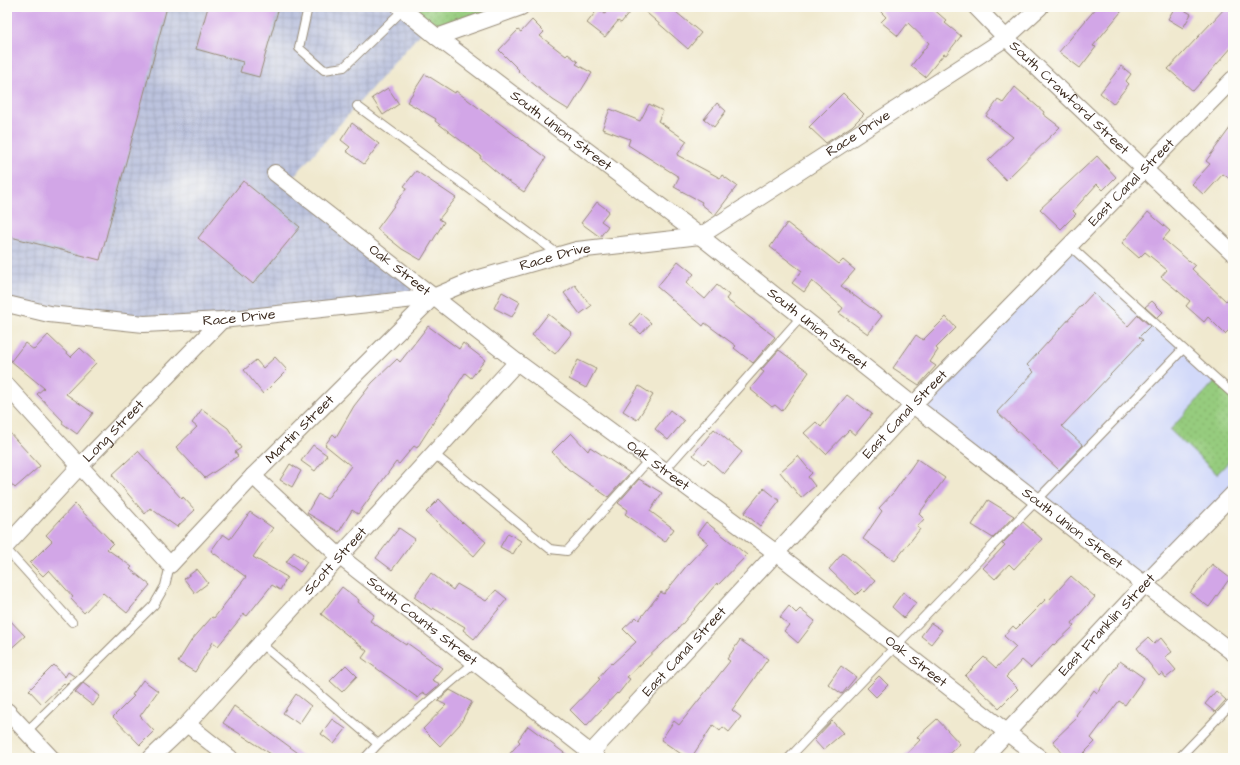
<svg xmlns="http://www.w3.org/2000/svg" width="1240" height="765" viewBox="0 0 1240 765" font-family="'Architects Daughter',sans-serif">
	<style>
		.built { fill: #d2d9f9 }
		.industrial { fill: url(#industrial-grid) }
		.park { fill: url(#park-dots); stroke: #687b4e }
		.building { fill: #d2a6e7 }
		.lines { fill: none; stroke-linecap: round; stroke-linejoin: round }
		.lane-casing { stroke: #968a76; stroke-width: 10 }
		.street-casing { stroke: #968a76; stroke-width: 18 }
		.lane { stroke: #fff; stroke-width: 8 }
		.street { stroke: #fff; stroke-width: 16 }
		.labels { text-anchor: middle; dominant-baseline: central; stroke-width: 3; stroke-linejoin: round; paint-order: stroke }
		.street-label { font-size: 14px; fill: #3b2a1e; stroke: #fdfcf7 }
	</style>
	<defs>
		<pattern id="industrial-grid" width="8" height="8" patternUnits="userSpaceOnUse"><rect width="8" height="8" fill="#bcc3de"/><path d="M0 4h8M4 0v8" fill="none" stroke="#a2a8be"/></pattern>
		<pattern id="park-dots" width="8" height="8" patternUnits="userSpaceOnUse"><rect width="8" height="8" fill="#96cc7e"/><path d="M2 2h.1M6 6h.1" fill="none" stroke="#82af6c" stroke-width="1.8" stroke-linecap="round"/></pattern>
	</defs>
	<rect width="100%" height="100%" fill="#fdfcf7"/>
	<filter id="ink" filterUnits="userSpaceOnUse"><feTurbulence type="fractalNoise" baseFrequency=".025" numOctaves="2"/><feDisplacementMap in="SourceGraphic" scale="8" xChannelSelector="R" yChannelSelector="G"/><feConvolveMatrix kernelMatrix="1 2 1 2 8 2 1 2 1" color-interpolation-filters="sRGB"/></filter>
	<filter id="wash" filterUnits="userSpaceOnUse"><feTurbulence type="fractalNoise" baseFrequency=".012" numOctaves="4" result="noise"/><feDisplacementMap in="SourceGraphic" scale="16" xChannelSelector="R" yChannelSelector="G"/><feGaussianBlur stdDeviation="0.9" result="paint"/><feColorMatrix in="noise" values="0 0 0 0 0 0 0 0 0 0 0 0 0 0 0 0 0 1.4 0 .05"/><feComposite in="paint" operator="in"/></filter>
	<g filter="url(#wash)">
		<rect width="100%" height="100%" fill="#f0e9cf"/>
		<polygon class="built" points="1070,246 1233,394 1233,494 1145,584 913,405"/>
		<polygon class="industrial" points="7,7 400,7 425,28 288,183 433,297 144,324 7,304"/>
		<g class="park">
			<polygon points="400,7 521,7 437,37"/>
			<polygon points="1217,379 1233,394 1233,457 1217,474 1170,430"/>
		</g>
		<g id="blocks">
			<g class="building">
				<polygon points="7,7 167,7 100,260 7,236"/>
				<polygon points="208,7 279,7 259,77 240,72 243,62 196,49"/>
				<polygon points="600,7 634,7 621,23 618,21 605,37 587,23 598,9 605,14 606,12"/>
				<polygon points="640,7 670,7 701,33 688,49"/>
				<polygon points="876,7 931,7 947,21 945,23 961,36 946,55 944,54 925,77 911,66 929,43 908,23 898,36 881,22 886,17"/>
				<polygon points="1097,7 1125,7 1093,46 1096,47 1080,68 1059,52"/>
				<polygon points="1175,7 1179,7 1191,14 1183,28 1168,19"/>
				<polygon points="1226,7 1233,7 1233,46 1193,91 1168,69"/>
				<polygon points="532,20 544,32 540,36 566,56 568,54 578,62 576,64 592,73 569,110 553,100 518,71 519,70 499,50 518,30 521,32"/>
				<polygon points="1121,66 1131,74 1126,81 1129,84 1113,104 1100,93"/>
				<polygon points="425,74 455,93 456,91 546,158 524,192 505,179 480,158 481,156 435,121 436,119 407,102"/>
				<polygon points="1015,87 1044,112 1043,114 1060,127 1006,180 988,161 1013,137 986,116 998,100 1003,103"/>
				<polygon points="388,88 399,104 383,115 372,98"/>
				<polygon points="843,93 864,114 852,126 826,143 809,127"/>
				<polygon points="717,103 726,111 714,127 704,119"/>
				<polygon points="649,104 663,111 658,121 687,141 677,155 720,178 722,175 737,186 715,215 701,204 702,202 674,187 679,177 628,145 630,139 602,129 610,109 640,121"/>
				<polygon points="352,123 379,144 364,164 346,151 350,147 341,140"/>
				<polygon points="1233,124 1233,181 1223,174 1204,195 1192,184 1210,164 1206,161"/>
				<polygon points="1097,156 1116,177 1103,190 1097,184 1073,211 1076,214 1061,229 1040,209"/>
				<polygon points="416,171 456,198 439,219 444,222 421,260 402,249 377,229 407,188 404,186"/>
				<polygon points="243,181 300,227 253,284 198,238"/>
				<polygon points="597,202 609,211 601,221 608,226 600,237 581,223"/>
				<polygon points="1148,212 1170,231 1163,239 1195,266 1192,269 1226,301 1233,294 1233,326 1225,334 1208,317 1204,322 1186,306 1190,301 1161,277 1167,270 1145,252 1139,258 1122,243"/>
				<polygon points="787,223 839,264 843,260 855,270 841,286 882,316 868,334 839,313 843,308 812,281 804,292 792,283 802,271 770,247"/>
				<polygon points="678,261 694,274 686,283 705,299 717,285 729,295 726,299 775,337 753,363 734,348 736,346 705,323 703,326 657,287"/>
				<polygon points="575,285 591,306 580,314 564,293"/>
				<polygon points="502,292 520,302 512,317 494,308"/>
				<polygon points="1093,293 1128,326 1138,315 1150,326 1139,337 1143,340 1062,426 1083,445 1059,470 997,412 1034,372 1027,365"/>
				<polygon points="1152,301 1163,312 1157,318 1145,307"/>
				<polygon points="640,313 651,323 641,334 630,324"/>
				<polygon points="548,314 572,333 555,354 532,335"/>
				<polygon points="946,317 956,328 936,348 938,350 930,362 936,366 919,385 893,368 916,335 923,340"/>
				<polygon points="428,326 459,349 463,343 485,360 471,378 465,373 417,448 414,446 399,464 396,462 358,514 352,510 339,532 307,513 318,494 327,499 351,466 325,445 333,434 336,437 354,406 372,383 397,359 400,362"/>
				<polygon points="48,335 71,357 80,348 96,363 66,394 93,413 77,434 62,423 63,421 37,394 44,388 11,361 25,343 34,350"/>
				<polygon points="779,350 809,372 782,411 775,405 772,407 750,389 764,372 761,370"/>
				<polygon points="275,357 287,370 263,394 244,370 256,360 263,368"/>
				<polygon points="578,360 596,369 586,388 569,379"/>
				<polygon points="639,386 653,395 637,420 623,411"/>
				<polygon points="847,395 872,414 855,435 849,430 826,454 804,433 816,422 821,427"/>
				<polygon points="202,409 228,428 241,448 235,452 238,456 205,478 176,447 197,427 192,423"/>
				<polygon points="670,410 684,421 668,440 655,429"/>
				<polygon points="714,429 742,452 724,474 708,460 704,464 693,455"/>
				<polygon points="7,430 40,466 15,488 7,479"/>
				<polygon points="571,433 588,451 590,447 630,473 608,497 568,469 552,452"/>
				<polygon points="313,445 327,455 315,471 301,461"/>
				<polygon points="138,451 182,499 183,497 195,510 177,527 150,508 145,514 112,475"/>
				<polygon points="798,456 812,473 808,477 815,486 801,498 780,472"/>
				<polygon points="917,459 945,478 919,514 924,519 917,527 920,529 895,561 863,539 882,511 879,508 894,492"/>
				<polygon points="290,464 301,471 292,487 280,480"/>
				<polygon points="639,479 662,493 650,511 674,529 665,542 625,514 628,510 618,503"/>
				<polygon points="764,488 780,501 760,526 744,513"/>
				<polygon points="439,499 462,523 463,522 486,542 474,556 426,512"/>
				<polygon points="988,500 1014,516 993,538 972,525"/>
				<polygon points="75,504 113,543 107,549 132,567 130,569 150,585 127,613 103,593 84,613 71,599 73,597 49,570 43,576 30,563 52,541 46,535"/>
				<polygon points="250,512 273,528 253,557 287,577 280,590 272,585 247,616 244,614 218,646 213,642 195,672 178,662 191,641 212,617 214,618 246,577 211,551 223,534 230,539"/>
				<polygon points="706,522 747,555 718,585 717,583 678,629 627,677 630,679 618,694 617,693 586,726 570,710 600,679 598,678 611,663 612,664 636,642 623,629 636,617 639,620 661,592 664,594 688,564 708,543 697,534"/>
				<polygon points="1023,522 1042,539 1014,569 1009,564 995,579 983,568 1005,545 1002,544"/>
				<polygon points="399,528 415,539 392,570 376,558"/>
				<polygon points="508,533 521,541 513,554 500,547"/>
				<polygon points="294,552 307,562 300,572 286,562"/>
				<polygon points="843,553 875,581 865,592 862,589 856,595 829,569"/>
				<polygon points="1212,564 1230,578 1209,607 1190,593"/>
				<polygon points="197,569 208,583 195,593 184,579"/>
				<polygon points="431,573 453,590 457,584 486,601 496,590 507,599 474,639 463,630 465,627 433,608 432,610 414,597"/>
				<polygon points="1071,576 1095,597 1072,623 1074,626 1054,645 1053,644 1031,668 1022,660 1006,677 1018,689 999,708 965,676 984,657 996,668 1016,647 1004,636 1013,626 1016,629 1047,598 1049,600"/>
				<polygon points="342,587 359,600 358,602 374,615 370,621 406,645 407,643 442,668 432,680 440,684 427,695 422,692 418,698 362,658 367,651 321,614"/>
				<polygon points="903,592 916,603 904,618 892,607"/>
				<polygon points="789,606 796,613 800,609 815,621 798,643 784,631 789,625 780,617"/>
				<polygon points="7,617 25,636 7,652"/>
				<polygon points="931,623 942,630 931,644 921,636"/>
				<polygon points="1148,638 1154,644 1161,638 1172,652 1165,657 1176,670 1166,678 1162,673 1159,676 1137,648"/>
				<polygon points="740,640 768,659 732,710 741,717 729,732 723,727 720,731 713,725 691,758 687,758 661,740 674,721 679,725 707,690 730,661 727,659"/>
				<polygon points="1120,661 1144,678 1125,705 1119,701 1091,738 1095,742 1079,758 1066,758 1053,741 1078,717 1076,715 1094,690 1097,693"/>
				<polygon points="54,665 65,677 68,672 74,676 66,685 64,683 42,704 29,690"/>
				<polygon points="346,665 357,676 342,692 330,681"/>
				<polygon points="841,666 856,677 842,694 828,684"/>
				<polygon points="879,676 888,685 876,697 867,688"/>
				<polygon points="143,680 158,691 140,716 154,731 140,745 113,717 134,696 132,695"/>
				<polygon points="83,683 100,696 93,706 75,692"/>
				<polygon points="450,690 472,702 460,724 440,746 423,729 446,705 438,701"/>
				<polygon points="1216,691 1226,700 1215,712 1205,704"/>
				<polygon points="296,694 311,706 299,724 283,713"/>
				<polygon points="234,706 305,758 277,758 223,723"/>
				<polygon points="332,719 346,729 334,744 321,734"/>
				<polygon points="937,719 960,744 944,758 903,758 920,740 917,737"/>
				<polygon points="832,721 843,733 823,750 814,740"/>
				<polygon points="528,726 571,758 506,758 520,742 518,740"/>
			</g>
		</g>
	</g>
	<g filter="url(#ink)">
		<use href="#blocks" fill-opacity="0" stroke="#968a76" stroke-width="1"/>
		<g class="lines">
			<defs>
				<g id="lane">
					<polyline points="308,7 299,48 324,70 344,67 403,10"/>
					<polyline points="357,106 558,254"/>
					<polyline points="1070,246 1233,394"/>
					<polyline points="433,453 550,549 567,551 649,460"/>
					<polyline points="664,471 801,317"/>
					<polyline points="7,550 72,622"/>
					<polyline points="260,643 378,744 475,662"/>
					<polyline points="26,732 154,605 165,586 170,565"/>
					<polyline points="365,758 378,744"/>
					<path d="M789 758C919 620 1052 486 1183 349"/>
					<polyline points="1179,758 1233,702"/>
				</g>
				<g id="street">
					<path id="s1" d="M400 7 437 37 700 236 913 405 1233 653"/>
					<path id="s2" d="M976 7 1006 38 1233 253"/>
					<polyline points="437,37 521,7"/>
					<path id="s3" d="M275 173 517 362 775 552 1040 758"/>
					<path id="s4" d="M7 304 49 314 144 324 222 320 433 297 473 280 577 250 700 236 1006 38 1040 7"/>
					<path id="s5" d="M7 386 170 565 253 476 433 297"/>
					<path id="s6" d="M253 476 339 556 597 758"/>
					<path id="s7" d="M7 545 80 466 222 320"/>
					<polyline points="7,711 51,758"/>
					<polyline points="187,724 230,758"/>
					<path id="s8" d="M151 758 187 724 517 362"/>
					<path id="s9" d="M586 758 913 405 1233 79"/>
					<path id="s10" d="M983 758 1145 584 1233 494"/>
				</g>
			</defs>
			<use href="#lane" class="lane-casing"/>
			<use href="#street" class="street-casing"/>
			<use href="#lane" class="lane"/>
			<use href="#street" class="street"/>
		</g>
	</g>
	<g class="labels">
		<g class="street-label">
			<text stroke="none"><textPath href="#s2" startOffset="130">South Crawford Street</textPath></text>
			<text stroke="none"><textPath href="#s1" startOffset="203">South Union Street</textPath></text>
			<text stroke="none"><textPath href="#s4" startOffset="893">Race Drive</textPath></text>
			<text stroke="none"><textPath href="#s9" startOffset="793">East Canal Street</textPath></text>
			<text stroke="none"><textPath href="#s4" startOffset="558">Race Drive</textPath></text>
			<text stroke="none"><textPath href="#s3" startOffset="158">Oak Street</textPath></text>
			<text stroke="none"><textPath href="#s4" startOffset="234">Race Drive</textPath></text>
			<text stroke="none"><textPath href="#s1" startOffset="527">South Union Street</textPath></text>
			<text stroke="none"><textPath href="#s9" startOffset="469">East Canal Street</textPath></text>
			<text stroke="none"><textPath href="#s5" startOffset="430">Martin Street</textPath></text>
			<text stroke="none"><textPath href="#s7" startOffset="156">Long Street</textPath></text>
			<text stroke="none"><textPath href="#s3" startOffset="482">Oak Street</textPath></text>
			<text stroke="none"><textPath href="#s1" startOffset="851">South Union Street</textPath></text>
			<text stroke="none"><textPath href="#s8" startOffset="270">Scott Street</textPath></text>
			<text stroke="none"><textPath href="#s6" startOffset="223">South Counts Street</textPath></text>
			<text stroke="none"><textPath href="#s10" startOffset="182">East Franklin Street</textPath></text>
			<text stroke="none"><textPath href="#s9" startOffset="145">East Canal Street</textPath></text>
			<text stroke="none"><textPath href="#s3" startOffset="806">Oak Street</textPath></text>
		</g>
	</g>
	<rect width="1240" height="765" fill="none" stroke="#fdfcf7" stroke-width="24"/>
</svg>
